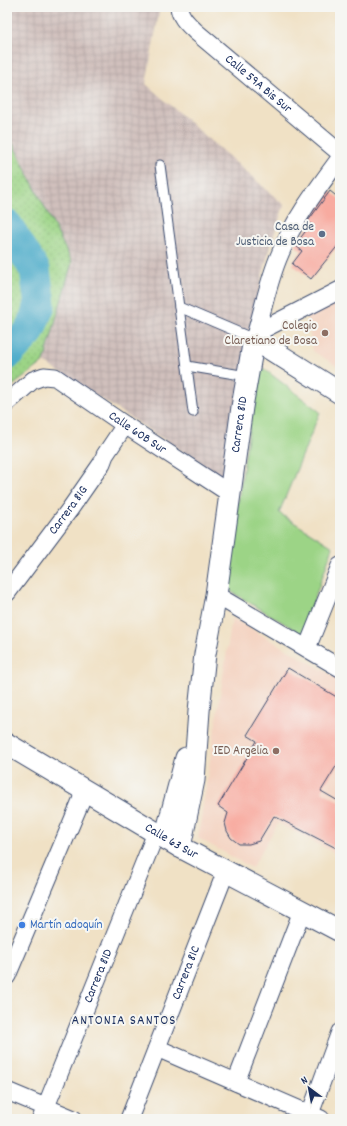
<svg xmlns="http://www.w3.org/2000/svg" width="347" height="1126" viewBox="0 0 347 1126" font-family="Dekko,sans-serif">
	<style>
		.built { fill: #f4d3c1 }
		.industrial { fill: url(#industrial-grid) }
		.grass { fill: url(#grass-dots); stroke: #5c8272 }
		.green { fill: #9cd486; stroke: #5c8272 }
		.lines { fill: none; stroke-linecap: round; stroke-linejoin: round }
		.river { stroke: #4aaac9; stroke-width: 31 }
		.building { fill: #f8aba0 }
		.service-casing { stroke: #3b4a6d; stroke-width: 11 }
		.minor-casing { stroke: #3b4a6d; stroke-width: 19 }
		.tertiary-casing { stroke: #3b4a6d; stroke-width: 23 }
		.service { stroke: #fff; stroke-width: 9 }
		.minor { stroke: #fff; stroke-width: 17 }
		.tertiary { stroke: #fff; stroke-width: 21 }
		.service-dot { fill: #5c6f8a; stroke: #f6f6f2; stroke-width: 1.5 }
		.education-dot { fill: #8d6e63; stroke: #f6f6f2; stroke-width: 1.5 }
		.shop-dot { fill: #3f7fe0; stroke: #f6f6f2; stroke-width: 1.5 }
		.labels { text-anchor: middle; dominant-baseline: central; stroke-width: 4; stroke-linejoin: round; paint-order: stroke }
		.street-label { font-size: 13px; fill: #1b2f5e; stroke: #f6f6f2 }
		.service-label { font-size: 13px; fill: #4e5e75; stroke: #f6f6f2; text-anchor: end }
		.education-label { font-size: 13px; fill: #785e54; stroke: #f6f6f2; text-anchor: end }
		.shop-label { font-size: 13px; fill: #366cbe; stroke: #f6f6f2; text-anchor: start }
		.neighbourhood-label { font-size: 14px; letter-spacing: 1px; fill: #1b2f5e; stroke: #f6f6f2 }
	</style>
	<defs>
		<pattern id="industrial-grid" width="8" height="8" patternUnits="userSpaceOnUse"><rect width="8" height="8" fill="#d0c0bc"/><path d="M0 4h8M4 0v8" fill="none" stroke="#b2a5a4"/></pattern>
		<pattern id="grass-dots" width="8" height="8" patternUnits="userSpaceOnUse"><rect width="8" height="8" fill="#9cd486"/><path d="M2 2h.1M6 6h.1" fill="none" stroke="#86b676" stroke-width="1.8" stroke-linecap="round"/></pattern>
	</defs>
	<rect width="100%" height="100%" fill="#f6f6f2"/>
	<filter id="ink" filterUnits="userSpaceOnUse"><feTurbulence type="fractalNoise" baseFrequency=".025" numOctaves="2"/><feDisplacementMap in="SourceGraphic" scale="8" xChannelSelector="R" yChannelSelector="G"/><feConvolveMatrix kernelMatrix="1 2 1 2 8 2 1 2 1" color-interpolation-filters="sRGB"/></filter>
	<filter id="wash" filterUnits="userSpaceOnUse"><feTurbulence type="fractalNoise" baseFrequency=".012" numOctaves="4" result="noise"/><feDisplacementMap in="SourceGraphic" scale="16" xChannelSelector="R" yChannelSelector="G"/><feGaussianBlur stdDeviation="0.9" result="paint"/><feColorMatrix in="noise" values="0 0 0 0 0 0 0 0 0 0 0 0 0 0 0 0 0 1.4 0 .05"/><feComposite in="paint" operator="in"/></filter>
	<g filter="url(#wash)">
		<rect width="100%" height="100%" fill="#f0e1c5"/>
		<g class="built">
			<polygon points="340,298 340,368 313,351 306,315"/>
			<polygon points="232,618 340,680 340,856 278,823 252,868 198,838"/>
		</g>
		<polygon class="industrial" points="7,7 160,7 146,84 284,205 270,246 255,305 248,336 227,480 44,362 72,262 7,132"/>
		<polygon class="grass" points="7,132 72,262 44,362 7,390"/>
		<polygon class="green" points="259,365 320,412 279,513 333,547 302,634 225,588"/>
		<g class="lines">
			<polyline class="river" points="7,225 35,270 40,305 29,332 7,355"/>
		</g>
		<g id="blocks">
			<g class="building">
				<polygon points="330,191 340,199 340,243 311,279 292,264 302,251 295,245 311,224 308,221"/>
				<polygon points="288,668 340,699 340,760 321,791 340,802 340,850 274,816 259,841 249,844 239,844 231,838 227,831 225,823 228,813 218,806 257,741 247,735"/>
			</g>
		</g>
	</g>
	<g filter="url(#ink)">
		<use href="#blocks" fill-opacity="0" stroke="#3b4a6d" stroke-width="1"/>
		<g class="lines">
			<defs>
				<g id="service">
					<polyline points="160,165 193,412"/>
					<polyline points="179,307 254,339"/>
					<polyline points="187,366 247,376"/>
				</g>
				<g id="minor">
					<path id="s1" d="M179 7C180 17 187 23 195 31L340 153"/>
					<polyline points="256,333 340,290"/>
					<path d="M254 339C263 311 268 281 280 254 294 219 318 188 340 158"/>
					<path id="s2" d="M7 403 33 380 44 376 55 377 125 425 229 493"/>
					<path id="s3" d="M7 593 70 509 102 463 105 455 125 425"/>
					<polyline points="216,595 340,668"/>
					<polyline points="307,648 340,566"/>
					<polyline points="7,976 85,791"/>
					<polyline points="157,1048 321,1119"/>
					<polyline points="236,1082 302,911"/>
					<polyline points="7,1091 74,1119"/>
					<polyline points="310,1114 340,1032"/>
					<path id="s4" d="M41 1119 156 833"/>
					<path id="s5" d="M129 1119 226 871"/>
				</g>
				<g id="tertiary">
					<path id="s6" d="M7 744 180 847 340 931"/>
					<polyline points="165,838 186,758"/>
					<path id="s7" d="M180 847 194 780 199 711 205 654 216 595 242 407 254 339 340 393"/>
				</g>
			</defs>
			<use href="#service" class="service-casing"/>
			<use href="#minor" class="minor-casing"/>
			<use href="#tertiary" class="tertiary-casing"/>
			<use href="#service" class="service"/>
			<use href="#minor" class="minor"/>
			<use href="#tertiary" class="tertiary"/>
		</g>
	</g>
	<circle class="service-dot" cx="322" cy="234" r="4"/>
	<g class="education-dot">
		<circle cx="325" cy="333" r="4"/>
		<circle cx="276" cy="751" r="4"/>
	</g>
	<circle class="shop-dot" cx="22" cy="925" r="4"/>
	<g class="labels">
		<g class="street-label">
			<text stroke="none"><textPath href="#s1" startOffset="112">Calle 59A Bis Sur</textPath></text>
			<text stroke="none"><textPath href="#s7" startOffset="427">Carrera 81D</textPath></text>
			<text stroke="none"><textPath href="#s2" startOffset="157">Calle 60B Sur</textPath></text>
			<text stroke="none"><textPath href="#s3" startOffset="103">Carrera 81G</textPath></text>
			<text stroke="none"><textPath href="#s6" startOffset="191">Calle 63 Sur</textPath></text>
			<text stroke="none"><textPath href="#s5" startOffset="157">Carrera 81C</textPath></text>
			<text stroke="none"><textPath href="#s4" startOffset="154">Carrera 81D</textPath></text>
		</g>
		<g class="service-label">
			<text x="314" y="227">Casa de<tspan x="314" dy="15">Justicia de Bosa</tspan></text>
		</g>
		<g class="education-label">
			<text x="317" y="326">Colegio<tspan x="317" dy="15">Claretiano de Bosa</tspan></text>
			<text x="268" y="751">IED Argelia</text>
		</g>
		<g class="shop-label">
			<text x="30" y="925">Martín adoquín</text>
		</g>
		<g class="neighbourhood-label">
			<text x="124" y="1021">ANTONIA SANTOS</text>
		</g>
	</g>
	<rect width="347" height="1126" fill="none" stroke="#f6f6f2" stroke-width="24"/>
	<g transform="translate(309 1088) rotate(328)" stroke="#f6f6f2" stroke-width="3" paint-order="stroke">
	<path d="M0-3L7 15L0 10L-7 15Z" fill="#1b2f5e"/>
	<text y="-6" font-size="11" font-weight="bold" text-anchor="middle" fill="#1b2f5e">N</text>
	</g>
</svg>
